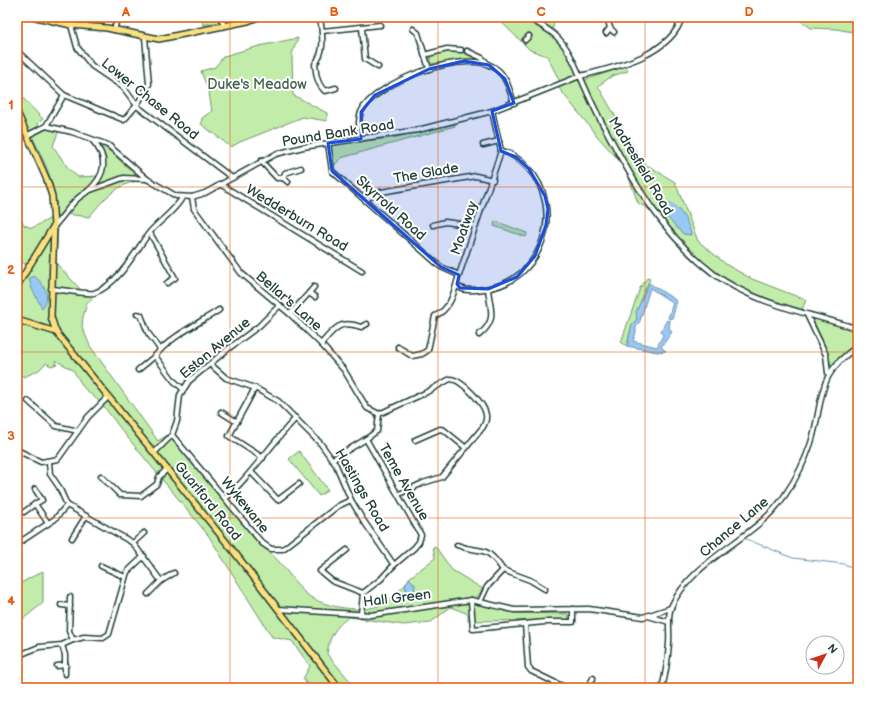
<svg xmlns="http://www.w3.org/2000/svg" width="875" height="705" viewBox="0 0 875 705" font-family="'Balsamiq Sans',sans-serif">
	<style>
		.green { fill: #c2eca9; stroke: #70946e }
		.water { fill: #9ac8f5; stroke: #6990a8 }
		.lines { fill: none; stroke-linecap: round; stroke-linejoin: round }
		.stream { stroke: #6990a8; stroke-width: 1 }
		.minor-casing { stroke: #1f3d34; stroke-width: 7 }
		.major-casing { stroke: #1f3d34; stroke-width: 8 }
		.minor { stroke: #fff; stroke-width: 4 }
		.major { stroke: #fce080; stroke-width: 5 }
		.marked { fill: #1d4ed8; fill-opacity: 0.2; stroke: #1d4ed8; stroke-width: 3; stroke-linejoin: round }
		.grid { fill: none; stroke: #e8590c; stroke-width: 1; stroke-opacity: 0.55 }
		.labels { text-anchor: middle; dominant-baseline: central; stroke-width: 4; stroke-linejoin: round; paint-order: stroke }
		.park-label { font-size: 14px; fill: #40604b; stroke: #fff }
		.street-label { font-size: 14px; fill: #1f3d34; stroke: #fff }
		.neatline { fill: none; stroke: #e8590c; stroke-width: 1.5 }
		.grid-label { font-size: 13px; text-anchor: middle; font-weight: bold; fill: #e8590c }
	</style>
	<rect width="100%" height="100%" fill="#fff"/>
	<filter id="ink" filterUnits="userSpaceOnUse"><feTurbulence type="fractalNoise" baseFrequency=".025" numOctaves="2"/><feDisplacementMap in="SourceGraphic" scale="8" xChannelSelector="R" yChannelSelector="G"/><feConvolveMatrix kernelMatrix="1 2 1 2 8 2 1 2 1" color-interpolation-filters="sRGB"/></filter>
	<g filter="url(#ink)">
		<g class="green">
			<polygon points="201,17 218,17 219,22 203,25"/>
			<polygon points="496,17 520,17 556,38 571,60 579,82 626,66 628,71 612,76 598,86 642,162 675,182 698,241 727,265 752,279 806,300 801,312 748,291 718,275 693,254 657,214 638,203 625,167 597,136 558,87 562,86 547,56 530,50"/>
			<polygon points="535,17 552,17 554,25 552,29"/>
			<polygon points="795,17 858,17 853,32 836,29 811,28"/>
			<polygon points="298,38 292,54 293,95 327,113 327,121 303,117 240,142 231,147 201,124 202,118 212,111 209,93 201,71 215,67 224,56 259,46"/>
			<polygon points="442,51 466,53 482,60 463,59 431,64 428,59 431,59 429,55"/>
			<path d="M17 92 43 119 38 124 41 129 59 130 53 146 68 168 78 177 97 176 105 169 106 158 99 144 111 152 141 180C115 185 105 198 89 217L66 214 58 225 56 263 82 291 100 292 87 303 83 317 82 327 90 346 158 441 169 434 260 545C279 557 289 576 304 592 319 607 359 613 378 606 388 603 397 592 405 585L407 593 415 585 409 578 435 558 433 547 435 546 452 570 483 589 477 597V603L514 613 568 614 569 620 468 621V614L451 607 431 622 404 625 349 617C335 627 329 637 327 654L356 688H310L303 679 310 666 292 641 272 637 208 535 123 432 102 404 84 388 73 370 55 360 57 364 51 366 46 363 39 370 24 377 17 372V289L54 229C66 189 32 141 17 105Z"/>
			<polygon points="455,124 455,126 341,158 334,166 330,145 392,138"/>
			<polygon points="19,215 24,225 32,228 51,218 51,226 27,265 18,260 20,250 17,246 17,217"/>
			<polygon points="495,221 527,233 526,237 494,226"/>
			<polygon points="647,278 650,279 642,296 637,320 632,324 627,346 621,342 640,288"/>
			<polygon points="812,318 858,331 858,345 831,365 823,341"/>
			<polygon points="299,451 328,490 319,496 289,459"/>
			<polygon points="43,571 43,603 17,624 17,585"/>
		</g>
		<g class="water">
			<path d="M670 203C680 207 690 225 691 235L683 234 664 214 665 209Z"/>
			<path d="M34 276C44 283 52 297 42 308L32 289 29 279Z"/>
			<polygon points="649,283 677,301 672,319 668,318 673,303 650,288 640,321 636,327 636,332 633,341 657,347 663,335 661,330 667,320 670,321 669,328 672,332 661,347 666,351 657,352 627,346 632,324 637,320 636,312"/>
			<polygon points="409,578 415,585 414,594 407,593 405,585"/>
		</g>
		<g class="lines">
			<polyline class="stream" points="746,539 793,558 844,564 858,570"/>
			<defs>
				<g id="minor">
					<polyline points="220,17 224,25"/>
					<path d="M320 17C322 34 326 50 315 64 316 74 317 84 325 91L336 88"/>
					<path d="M527 17C537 23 549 29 557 37 568 48 574 62 580 76 588 94 596 113 606 130 635 185 664 236 714 274 756 305 810 313 858 329"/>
					<polyline points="607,17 610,28 614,32"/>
					<polyline points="71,25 77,47 92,66 123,87 138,107 231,177"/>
					<polyline points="362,28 365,59 378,67"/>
					<polyline points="413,29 418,33 429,69"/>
					<polyline points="114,30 116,23 115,17"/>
					<polyline points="322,31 380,25"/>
					<polyline points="606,33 610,28"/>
					<polyline points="525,40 529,36"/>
					<polyline points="17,51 64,95"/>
					<polyline points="467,51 482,58 489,65"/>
					<polyline points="424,55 447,49 461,50"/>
					<polyline points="46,126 64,95 124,120 137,105 149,84 145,37"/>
					<path d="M28 135 46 126 72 132 108 145 147 179 176 196 192 197 205 193 276 154 303 147 418 130 492 111 580 76C613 68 672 55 682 17"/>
					<path d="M361 139C360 130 357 121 361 112 373 83 470 45 498 70 507 78 510 92 514 103"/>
					<polyline points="328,143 332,171 441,267 459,275"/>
					<polyline points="483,145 499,141"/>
					<polyline points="261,161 277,178 283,178 288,182"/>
					<polyline points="283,178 285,173 301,168"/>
					<polyline points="220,184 362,271"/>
					<polyline points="88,191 123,178 147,179"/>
					<polyline points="192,197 194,209 241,273 290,314 321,344 344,370 367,408 379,414"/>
					<polyline points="366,200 375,193 476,176 493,180"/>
					<polyline points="433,225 445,222 476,226"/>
					<path d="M54 226C62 218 68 208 76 200 80 196 84 194 88 191 106 175 109 158 92 140"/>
					<polyline points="150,233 175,278 167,283"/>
					<path d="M457 286C464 292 476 290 484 289 542 283 567 208 527 167 520 160 511 152 501 151"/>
					<path d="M51 289C61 289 87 295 94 293 118 285 135 252 149 233 160 220 174 212 182 198"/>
					<polyline points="309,293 314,287"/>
					<polyline points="137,314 141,315 148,333 160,349"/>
					<polyline points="290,314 309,293 315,297"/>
					<polyline points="807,315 826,355 828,373"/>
					<path d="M479 335C498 319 490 310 488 289"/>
					<path d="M321 344C334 329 340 319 361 327L367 324"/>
					<path d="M398 347 412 356 422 354 428 350 435 316C452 308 454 291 459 275L501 151 492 111"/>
					<polyline points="210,364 226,378 255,388 278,401 321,444 336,465 351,500 363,520 394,565"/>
					<polyline points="138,370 155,356"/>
					<polyline points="255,388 229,436 263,458"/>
					<path d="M183 389 174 381 155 356C171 336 198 324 219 310"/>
					<polyline points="28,401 56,426 78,431"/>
					<polyline points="221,412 237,422"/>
					<path d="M379 414 425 393 450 379C461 379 485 404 486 415 487 420 485 423 483 427L442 477 423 483 399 494"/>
					<polyline points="172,435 262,543 271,549 283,549 338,506 351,500"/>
					<polyline points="415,440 440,429 444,430 466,448"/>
					<polyline points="17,450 41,462 58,459 88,417 108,397"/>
					<polyline points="154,453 172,435 177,421 180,395 189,381 228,349 259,326 280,305"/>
					<polyline points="333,459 366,439"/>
					<polyline points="251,472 278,500 299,484"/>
					<polyline points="101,476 120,495 141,496 157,484 159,477 167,469"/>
					<polyline points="35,489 42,500 35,504 48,523"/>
					<path d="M226 498C252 474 271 444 296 418"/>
					<polyline points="67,505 133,543 161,581 148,594"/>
					<polyline points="24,512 35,504"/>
					<polyline points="72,538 86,516"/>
					<polyline points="17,541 20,542 55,519 67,505 59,487 50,474 49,462"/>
					<polyline points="133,543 144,533"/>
					<path d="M457 545C482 555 484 542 503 570L487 587 480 602"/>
					<polyline points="347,550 320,571 332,581 363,593"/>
					<polyline points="101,566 125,577"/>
					<polyline points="503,570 530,580 545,589"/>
					<polyline points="161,581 174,573"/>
					<polyline points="70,597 69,631 73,640"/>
					<polyline points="471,600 473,629 545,622 573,622 573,609"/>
					<polyline points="61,605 70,606"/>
					<polyline points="278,609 371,615 471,600 514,610 589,609 643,617 671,608"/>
					<polyline points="361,614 363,593 381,579 394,565 414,548 419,542 421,535 366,439 377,431 379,414"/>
					<polyline points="648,616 669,622"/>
					<polyline points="525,624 528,667 531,671 566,688"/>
					<polyline points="62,645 65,655 65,674"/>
					<polyline points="17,656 39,647 62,645 73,640 84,637 103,638 109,634 127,572 144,556"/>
					<polyline points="57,666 66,665"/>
					<polyline points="588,688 593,678"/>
					<path d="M662 688C666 673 668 658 669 643 670 631 667 618 671 607 693 558 758 538 785 495 796 479 805 461 811 443 825 398 814 376 858 346"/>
				</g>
				<g id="major">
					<polyline points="36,17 71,25 107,28 159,39 248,21 258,17"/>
					<polyline points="17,112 47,180 52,196 54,226 51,317 56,332 235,553 339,688"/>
					<polyline points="17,286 53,227"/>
					<polyline points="17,320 56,332"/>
				</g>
			</defs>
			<use href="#minor" class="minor-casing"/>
			<use href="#major" class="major-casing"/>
			<use href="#minor" class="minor"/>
			<use href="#major" class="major"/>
		</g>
	</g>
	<path class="marked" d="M464 61 489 65 505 79 514 103 492 111 501 151 516 157 529 169 545 196 548 209 546 225 535 256 517 277 488 289 460 288 457 284 459 275 441 267 332 171 328 143 361 139V112L375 95 429 69Z"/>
	<path class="grid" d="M230 17V688M438 17V688M645 17V688M17 187H858M17 352H858M17 518H858"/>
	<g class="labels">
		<g class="park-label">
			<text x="257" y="84">Duke's Meadow</text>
		</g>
		<g class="street-label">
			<text transform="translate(150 99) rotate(39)">Lower Chase Road</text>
			<text transform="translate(338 133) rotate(-9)">Pound Bank Road</text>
			<text transform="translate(641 166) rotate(59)">Madresfield Road</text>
			<text transform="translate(426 173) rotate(-10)">The Glade</text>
			<text transform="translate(391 208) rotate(42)">Skyrrold Road</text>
			<text transform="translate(297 218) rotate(31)">Wedderburn Road</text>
			<text transform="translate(464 228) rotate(-71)">Moatway</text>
			<text transform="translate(289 301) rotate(41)">Bellar's Lane</text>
			<text transform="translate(215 348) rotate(-40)">Eston Avenue</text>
			<text transform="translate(404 482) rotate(60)">Teme Avenue</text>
			<text transform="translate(362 490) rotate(60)">Hastings Road</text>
			<text transform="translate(208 501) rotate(51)">Guarlford Road</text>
			<text transform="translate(245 505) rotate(51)">Wykewane</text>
			<text transform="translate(734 527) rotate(-40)">Chance Lane</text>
			<text transform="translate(397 598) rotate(-7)">Hall Green</text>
		</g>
	</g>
	<rect width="875" height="705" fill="none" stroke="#fff" stroke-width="44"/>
	<g transform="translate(825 655) rotate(50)"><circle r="19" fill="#ffffff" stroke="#a5b1ae"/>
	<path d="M0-3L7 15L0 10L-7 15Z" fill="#c8321e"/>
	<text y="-6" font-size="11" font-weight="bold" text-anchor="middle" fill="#1f3d34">N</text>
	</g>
	<rect x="22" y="22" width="831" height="661" class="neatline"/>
	<g class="grid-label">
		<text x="126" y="16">A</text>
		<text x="334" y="16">B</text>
		<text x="541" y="16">C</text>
		<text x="749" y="16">D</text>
		<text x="11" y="109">1</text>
		<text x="11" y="274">2</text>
		<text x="11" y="440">3</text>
		<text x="11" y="605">4</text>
	</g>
</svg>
